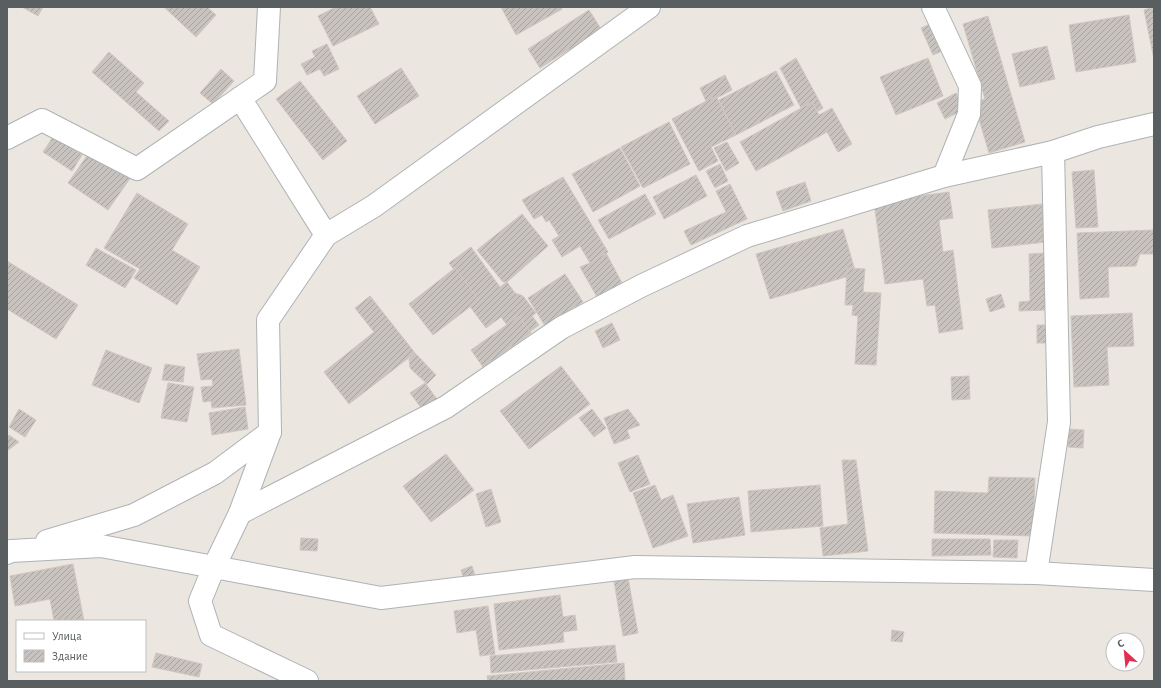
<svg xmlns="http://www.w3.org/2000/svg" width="1161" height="688" viewBox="0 0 1161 688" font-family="'Alegreya Sans',sans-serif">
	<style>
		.building { fill: url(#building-hatch); stroke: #d0c6bf }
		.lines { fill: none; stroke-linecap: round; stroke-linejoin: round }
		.minor-casing { stroke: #aeb3b5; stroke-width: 24 }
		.minor { stroke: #fff; stroke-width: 22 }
	</style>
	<defs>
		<pattern id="building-hatch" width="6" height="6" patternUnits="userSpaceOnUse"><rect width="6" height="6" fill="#c8c3bf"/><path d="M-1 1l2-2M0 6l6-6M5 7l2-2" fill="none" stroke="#a5a29f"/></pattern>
	</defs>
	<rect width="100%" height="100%" fill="#ebe6e0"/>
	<g class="building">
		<polygon points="22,7 43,7 38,16"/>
		<polygon points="164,7 207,7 216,15 196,37"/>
		<polygon points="336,7 370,7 379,24 333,46 318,16"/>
		<polygon points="501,7 561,7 562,9 516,35"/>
		<polygon points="1154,7 1154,59 1144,10"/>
		<polygon points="589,10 601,29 540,68 528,49"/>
		<polygon points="1129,15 1136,62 1076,72 1069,25"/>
		<polygon points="988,16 1025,142 989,153 974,102 985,99 963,24"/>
		<polygon points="937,21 949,48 933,55 921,28"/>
		<polygon points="327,44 339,69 324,76 320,69 307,75 301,64 315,57 312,51"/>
		<polygon points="1047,46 1055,79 1020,87 1012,54"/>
		<polygon points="109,52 144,83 136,92 169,121 159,131 92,72"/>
		<polygon points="796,58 823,108 817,112 812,102 801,108 780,68"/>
		<polygon points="928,58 943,96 896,115 880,77"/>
		<polygon points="401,68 419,96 375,124 357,96"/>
		<polygon points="221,69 234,81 213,104 200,93"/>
		<polygon points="776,71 794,105 736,135 719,100"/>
		<polygon points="725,75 732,90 707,103 700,88"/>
		<polygon points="300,81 347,141 323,160 276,99"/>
		<polygon points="956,93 965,109 945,119 937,103"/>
		<polygon points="716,96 736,135 711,147 718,161 699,171 672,119"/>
		<polygon points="812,102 819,115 832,108 852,144 838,152 827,132 756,171 740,142"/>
		<polygon points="669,122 690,164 643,188 621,147"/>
		<polygon points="53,137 82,155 72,171 43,152"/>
		<polygon points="727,142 739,163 726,171 714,148"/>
		<polygon points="620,148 640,186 593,212 572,174"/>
		<polygon points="91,150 131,177 108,210 68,183"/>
		<polygon points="720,164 728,181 715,188 706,171"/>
		<polygon points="1094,170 1098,227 1076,228 1072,172"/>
		<polygon points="696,175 707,196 664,219 653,197"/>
		<polygon points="563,177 608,252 590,263 580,246 562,257 552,240 559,236 549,220 546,222 542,215 534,219 522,200"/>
		<polygon points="805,182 811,201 783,211 776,192"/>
		<polygon points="730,184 747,219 691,245 684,231 726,212 716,191"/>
		<polygon points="949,192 953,218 939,220 943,252 953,250 963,329 939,333 935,305 927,306 923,279 885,284 874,202"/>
		<polygon points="137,193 188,224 172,250 200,267 177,305 134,278 140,269 104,248"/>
		<polygon points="645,194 656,214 609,239 598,220"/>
		<polygon points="1042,204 1046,242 992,248 988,210"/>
		<polygon points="522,214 548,246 507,282 503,282 477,250"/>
		<polygon points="843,229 856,274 770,299 756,254"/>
		<polygon points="1154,230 1154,254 1140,254 1136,266 1108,267 1109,297 1080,299 1077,233"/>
		<polygon points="471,247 500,287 507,282 515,293 523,296 536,313 532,316 539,325 524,336 516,325 510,329 501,317 486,328 468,304 475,299 449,263"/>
		<polygon points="96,248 136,270 125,288 86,265"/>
		<polygon points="606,253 622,283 597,297 580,267 590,263"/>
		<polygon points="1046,253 1048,310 1019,311 1019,302 1030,301 1029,254"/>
		<polygon points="7,261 78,305 56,339 7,309"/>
		<polygon points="455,268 479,300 433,335 409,304"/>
		<polygon points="847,268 865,269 863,292 881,293 876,365 855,364 858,316 852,315 853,305 845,305"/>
		<polygon points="565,274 583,302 545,326 528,298"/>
		<polygon points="1001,294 1005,307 990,312 986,299"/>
		<polygon points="370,296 415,353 349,404 324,372 374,332 355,308"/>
		<polygon points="1132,313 1134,346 1107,347 1109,385 1074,387 1071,316"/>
		<polygon points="519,316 531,333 483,367 471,350"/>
		<polygon points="612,323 620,340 603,348 595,331"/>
		<rect x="1037" y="325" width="13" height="18"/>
		<polygon points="239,349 246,405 212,408 211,401 203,402 201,387 213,386 212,379 201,380 197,354"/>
		<polygon points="106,350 152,368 139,403 92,385"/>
		<polygon points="415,353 436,375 427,384 410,368 409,359"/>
		<polygon points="165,364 185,367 183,382 162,380"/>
		<polygon points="561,366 590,404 529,449 500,411"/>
		<polygon points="969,376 970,399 952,400 951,377"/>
		<polygon points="168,383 194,387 187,422 161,418"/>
		<polygon points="425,383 437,399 422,409 410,393"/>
		<polygon points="245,407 248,429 212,435 209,413"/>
		<polygon points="19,409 36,420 25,437 9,427"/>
		<polygon points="592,409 606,428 594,437 579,418"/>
		<polygon points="628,409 640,425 627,430 630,438 614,444 604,418"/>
		<polygon points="1068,429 1084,430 1083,448 1068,447"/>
		<polygon points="9,435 19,442 7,451 7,437"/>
		<polygon points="446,454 474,490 431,522 403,486"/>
		<polygon points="638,455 650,484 630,492 618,463"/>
		<polygon points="842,460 856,460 868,551 823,556 820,528 848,524"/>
		<polygon points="989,477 1035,478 1033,536 934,533 935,491 988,493"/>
		<polygon points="655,485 661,500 673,495 688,536 653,548 633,493"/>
		<polygon points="820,485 823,526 751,532 748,491"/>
		<polygon points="491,489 501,522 486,527 476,494"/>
		<polygon points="739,497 745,535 693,543 687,504"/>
		<polygon points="301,538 318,539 317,551 300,550"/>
		<polygon points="932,539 990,539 991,555 932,556"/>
		<polygon points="994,540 1018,540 1017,558 993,557"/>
		<polygon points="73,564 84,621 54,621 50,599 15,606 10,576"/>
		<polygon points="472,566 476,579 465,582 461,570"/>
		<polygon points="628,578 638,633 623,636 614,581"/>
		<polygon points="560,595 563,617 575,615 577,630 563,632 564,642 499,650 494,604"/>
		<polygon points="488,606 495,654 480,656 476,630 457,633 454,611"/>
		<polygon points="892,630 904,632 902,642 891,641"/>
		<polygon points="615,645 617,662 491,673 490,656"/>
		<polygon points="156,653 202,664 199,677 152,667"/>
		<polygon points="624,663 625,681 488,681 487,676"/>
	</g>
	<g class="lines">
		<defs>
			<g id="minor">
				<polyline points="933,7 970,86 969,114 944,176"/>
				<polyline points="240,98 326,235 268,320 270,432 240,513 214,567 381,598 635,567 1036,573 1154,580"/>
				<polyline points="7,138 42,120 137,169 265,81 269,7"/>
				<polyline points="326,235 374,206 649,7"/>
				<polyline points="240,513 446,407 561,328 641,286 747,236 944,176 1053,152 1098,137 1154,124"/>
				<polyline points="47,541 134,515 215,473 270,432"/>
				<polyline points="7,553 11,551 101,546 214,567 200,601 211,635 307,681"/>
				<polyline points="1036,573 1059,422 1053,152"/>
			</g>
		</defs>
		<use href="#minor" class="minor-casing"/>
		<use href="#minor" class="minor"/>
	</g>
	<rect width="1161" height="688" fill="none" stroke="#595e60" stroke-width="16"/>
	<rect x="16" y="620" width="130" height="52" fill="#ffffff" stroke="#bdbfbf"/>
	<rect x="24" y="633" width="20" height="6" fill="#ffffff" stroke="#bdbfbf"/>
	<text x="52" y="640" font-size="12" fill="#595e60">Улица</text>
	<rect x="24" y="650" width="20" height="12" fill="url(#building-hatch)" stroke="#bdbfbf"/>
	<text x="52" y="660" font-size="12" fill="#595e60">Здание</text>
	<g transform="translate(1125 652) rotate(333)"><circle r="19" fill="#ffffff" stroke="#bdbfbf"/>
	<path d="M0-3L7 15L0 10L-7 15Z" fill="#e22f51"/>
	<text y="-6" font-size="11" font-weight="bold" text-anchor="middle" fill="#595e60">С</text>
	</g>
</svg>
